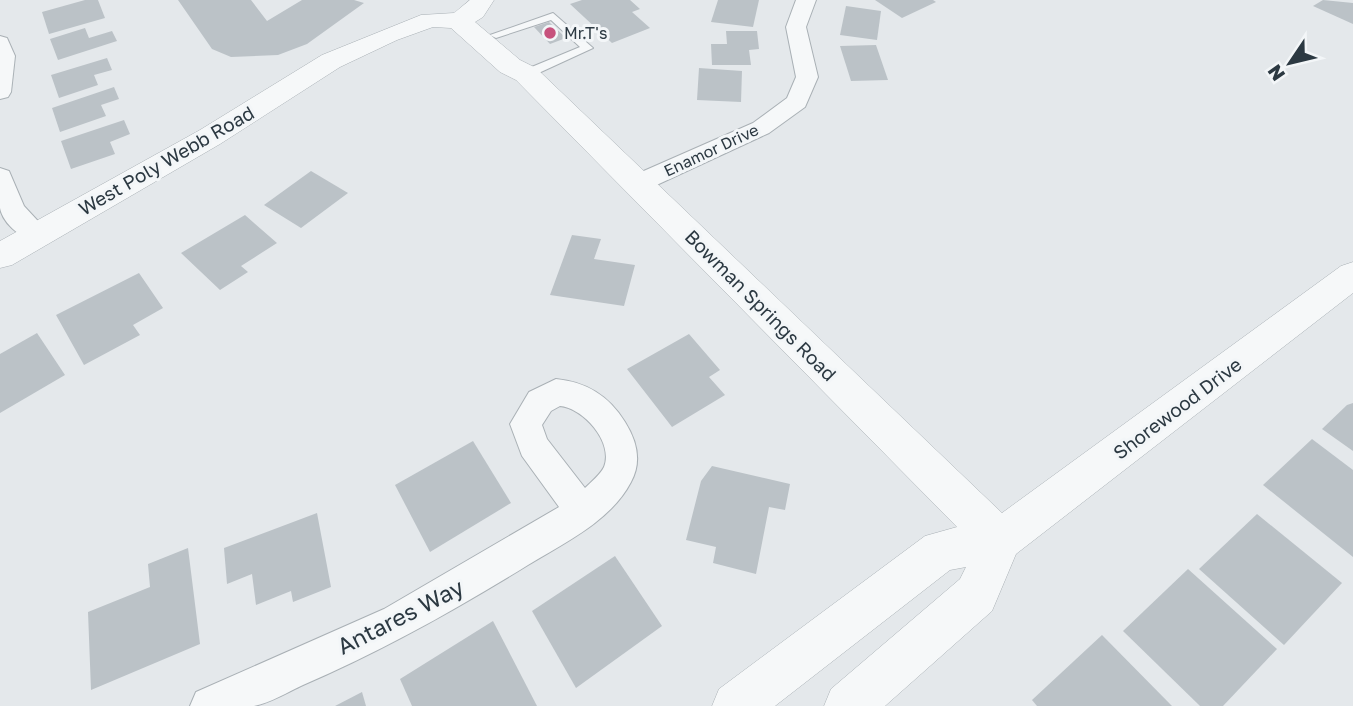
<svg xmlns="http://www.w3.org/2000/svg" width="1353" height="706" viewBox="0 0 1353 706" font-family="'Golos Text',sans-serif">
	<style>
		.building { fill: #bbc2c7 }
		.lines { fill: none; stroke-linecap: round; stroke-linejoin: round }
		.service-casing { stroke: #a9b0b5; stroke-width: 2 }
		.minor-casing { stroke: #a9b0b5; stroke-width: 2 }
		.tertiary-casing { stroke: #a9b0b5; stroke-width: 1 }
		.service { fill: #f6f8f9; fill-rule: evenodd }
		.minor { fill: #f6f8f9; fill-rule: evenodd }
		.tertiary { fill: #f6f8f9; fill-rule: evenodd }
		.poi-dot { fill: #c7527d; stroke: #f3f6f8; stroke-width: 2.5 }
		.labels { text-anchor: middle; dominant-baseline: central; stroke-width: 6; stroke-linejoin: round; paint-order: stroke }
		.far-poi-label { font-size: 16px; fill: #2c3942; stroke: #f3f6f8; text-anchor: start }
		.far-street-label { font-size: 16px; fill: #2c3942; stroke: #f3f6f8 }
		.street-label { font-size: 19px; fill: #2c3942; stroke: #f3f6f8 }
		.near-street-label { font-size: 23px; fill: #2c3942; stroke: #f3f6f8 }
	</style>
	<rect width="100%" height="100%" fill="#e4e8eb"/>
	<g class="building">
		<polygon points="85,0 98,0 105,18 49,34 42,12"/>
		<polygon points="178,0 251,0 267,21 302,0 354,0 364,3 307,44 278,55 231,57 212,49"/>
		<polygon points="582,0 630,0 640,9 632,12 650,28 612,43 570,4"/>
		<polygon points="718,0 759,0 753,27 711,22"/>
		<polygon points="875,0 933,0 936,2 902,18"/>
		<polygon points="1323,0 1353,3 1353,24 1313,6"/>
		<polygon points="846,6 881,11 877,40 840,35"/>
		<polygon points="549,22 566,38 550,44 534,27"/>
		<polygon points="85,28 89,38 112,31 117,41 58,60 50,39"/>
		<polygon points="726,31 757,31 759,49 749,50 751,65 712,65 711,44 727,44"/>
		<polygon points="876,45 888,80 851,81 840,46"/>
		<polygon points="107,58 112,70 94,75 98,85 59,98 51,75"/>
		<polygon points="699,68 742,71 741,102 697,100"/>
		<polygon points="114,87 119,99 101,105 106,116 60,132 52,108"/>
		<polygon points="124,120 130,134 110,142 115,154 71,169 61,141"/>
		<polygon points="311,171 348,193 301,228 264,205"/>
		<polygon points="245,215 277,243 241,266 248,272 220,290 181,253"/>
		<polygon points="572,235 601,239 594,259 635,265 624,306 550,295"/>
		<polygon points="139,273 163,308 133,325 140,335 84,365 56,315"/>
		<polygon points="37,333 65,375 0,413 0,354"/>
		<polygon points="689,334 720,370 709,377 725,395 672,427 627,369"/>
		<polygon points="1353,403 1353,451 1322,429 1347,405"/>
		<polygon points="1312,439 1353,470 1353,557 1263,485"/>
		<polygon points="473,441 511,503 430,552 395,485"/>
		<polygon points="712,466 790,484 785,510 769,507 756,574 713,563 716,547 686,540 701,481"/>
		<polygon points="317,513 331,587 293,602 291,591 256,605 252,574 227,584 224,548"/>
		<polygon points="1257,514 1342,583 1284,645 1199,569"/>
		<polygon points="188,548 200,644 91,690 88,612 150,587 148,564"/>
		<polygon points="615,556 662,626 576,688 532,611"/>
		<polygon points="1188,569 1277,649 1223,706 1200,706 1123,631"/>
		<polygon points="493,621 537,706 412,706 400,679"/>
		<polygon points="1102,635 1172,706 1037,706 1032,700"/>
		<polygon points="362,692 366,706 335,706"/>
	</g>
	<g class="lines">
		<defs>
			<polygon id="service" points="553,13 593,48 530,77 522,77 522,71 580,47 551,20 496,38 490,35"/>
			<g id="minor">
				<polygon points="796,0 816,0 806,27 818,77 805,107 769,133 648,189 639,192 630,189 626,183 630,177 753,123 787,98 796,77 786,27"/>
				<polygon points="0,36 7,38 15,56 11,92 8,97 0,99"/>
				<path d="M0 168 9 171 24 206 50 234 46 241C30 246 3 226 0 208 0 196 0 181 0 168Z"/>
				<path d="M556 379C587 382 609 396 625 422 637 441 642 462 631 482 611 521 564 543 528 565 455 610 382 651 303 685 288 692 270 703 254 706 234 706 211 706 190 706L196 692 384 609 559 507 522 456 510 424 529 392ZM560 406C583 408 614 442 604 467 600 475 591 482 585 488L547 439 542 425 551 411Z"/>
			</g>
			<polygon id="tertiary" points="470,0 494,0 483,17 475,22 520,60 536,68 1002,513 1341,266 1353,262 1353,293 1016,554 992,611 885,706 824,706 831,689 960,579 966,567 950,570 775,706 712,706 719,689 925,536 957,527 516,80 500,72 451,28 433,27 397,40 340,67 220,144 12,265 0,268 0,241 200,130 322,55 421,15 454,13"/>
		</defs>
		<use href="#service" class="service-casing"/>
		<use href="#minor" class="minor-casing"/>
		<use href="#tertiary" class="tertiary-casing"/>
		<use href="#service" class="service"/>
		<use href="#minor" class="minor"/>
		<use href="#tertiary" class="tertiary"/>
	</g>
	<circle class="poi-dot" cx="550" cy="33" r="7"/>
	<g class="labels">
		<g class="far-poi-label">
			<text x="564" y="33">Mr.T's</text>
		</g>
		<g class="far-street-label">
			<text transform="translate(711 150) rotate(-25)">Enamor Drive</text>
		</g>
		<g class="street-label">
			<text transform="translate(166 160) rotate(-30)">West Poly Webb Road</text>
			<text transform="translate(761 305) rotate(45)">Bowman Springs Road</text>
			<text transform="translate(1177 408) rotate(-37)">Shorewood Drive</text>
		</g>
		<g class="near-street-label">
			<text transform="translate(400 616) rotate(-27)">Antares Way</text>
		</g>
	</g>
	<g transform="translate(1290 63) rotate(235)" stroke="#f3f6f8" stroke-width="5" paint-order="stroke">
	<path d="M0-5L12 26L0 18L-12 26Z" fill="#2c3942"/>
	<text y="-10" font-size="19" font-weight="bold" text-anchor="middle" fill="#2c3942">N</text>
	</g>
</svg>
